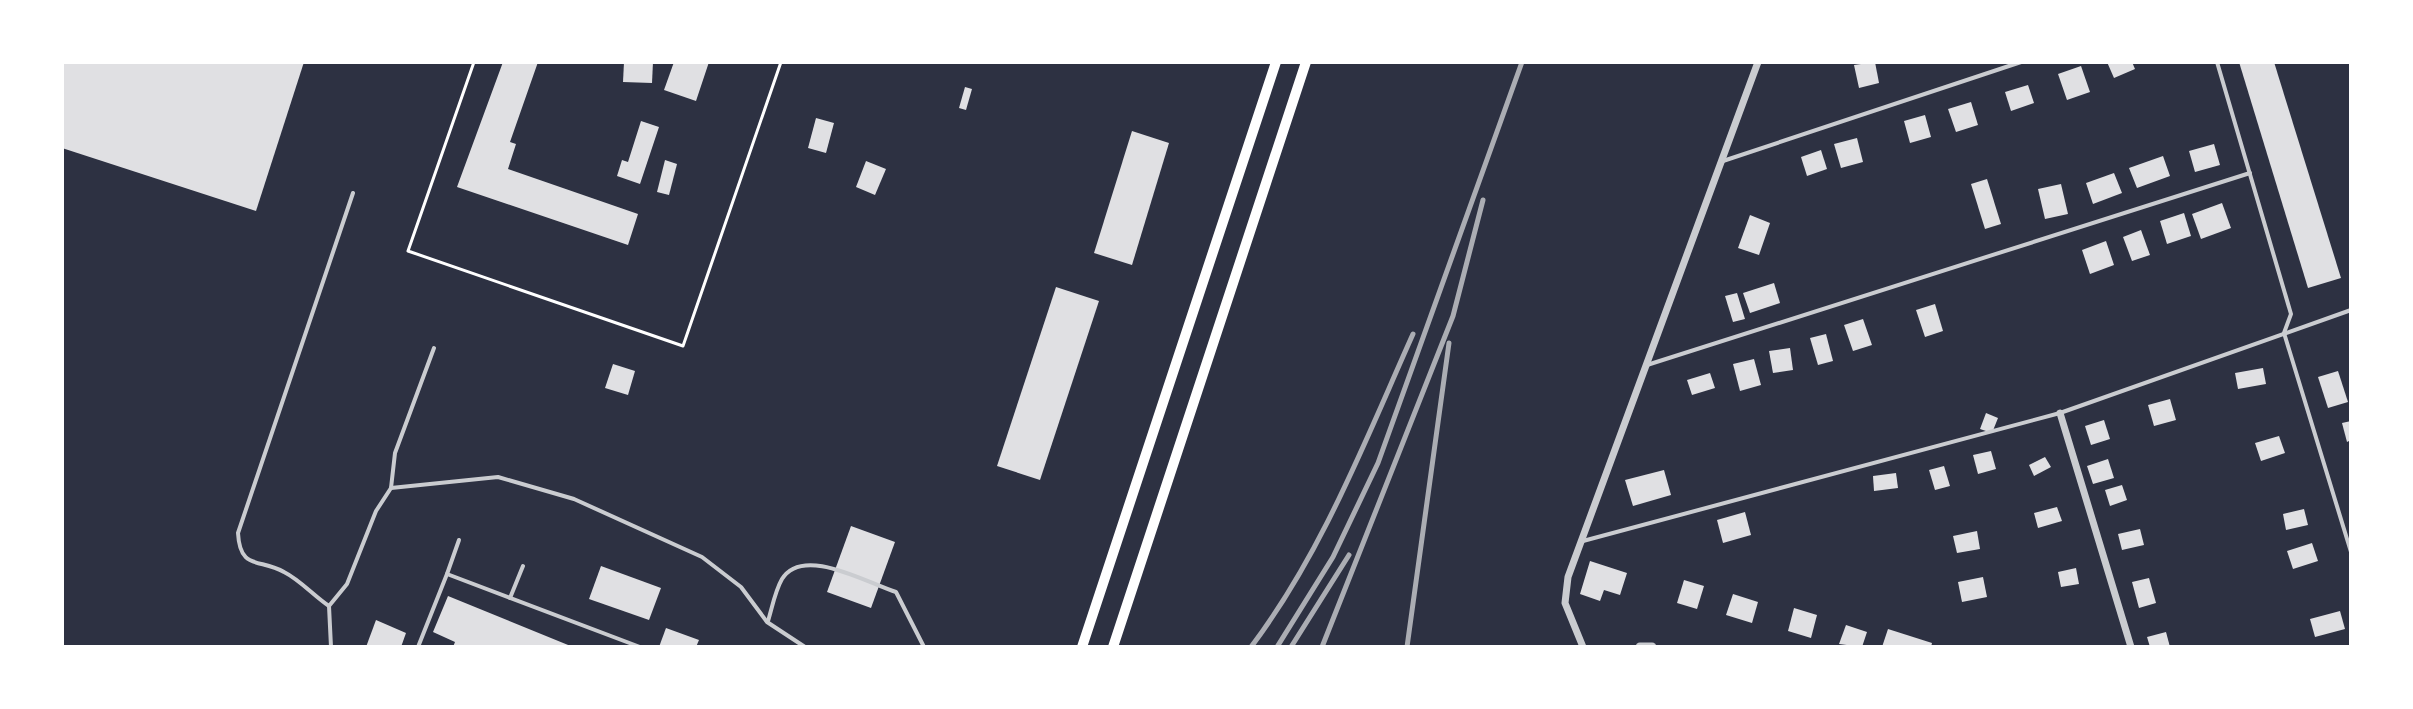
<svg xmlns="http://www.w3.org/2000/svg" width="2413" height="709" viewBox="0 0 2413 709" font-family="'Source Sans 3',sans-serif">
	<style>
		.building { fill: #e0e0e3 }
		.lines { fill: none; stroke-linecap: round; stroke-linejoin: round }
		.path { stroke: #fff; stroke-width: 3 }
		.service { stroke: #caccd0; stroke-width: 4 }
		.minor { stroke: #caccd0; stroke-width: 7 }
		.tertiary { stroke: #caccd0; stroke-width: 9 }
		.secondary { stroke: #fff; stroke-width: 10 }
		.rail { stroke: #abadb3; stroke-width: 5 }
	</style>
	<rect width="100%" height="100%" fill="#2d3142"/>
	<g class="building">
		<polygon points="62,62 304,62 256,211 62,148"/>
		<polygon points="503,62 538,62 510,142 516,144 508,169 638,214 628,245 457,187"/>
		<polygon points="624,62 653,62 652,83 623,82"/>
		<polygon points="674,62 709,62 696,101 664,90"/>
		<polygon points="1875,62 1879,83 1859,88 1854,65"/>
		<polygon points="2107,62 2132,62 2135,69 2114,78"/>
		<polygon points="2239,62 2274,62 2341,278 2308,288"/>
		<polygon points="2081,66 2090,92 2067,100 2058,74"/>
		<polygon points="2028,85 2034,103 2011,111 2005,92"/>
		<polygon points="965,87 972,89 966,110 959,108"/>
		<polygon points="1971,102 1978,125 1956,132 1948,109"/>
		<polygon points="1925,115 1931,137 1910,143 1904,121"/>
		<polygon points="816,118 834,123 826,153 808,148"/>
		<polygon points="641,121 659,127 640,184 617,176 622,160 628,162"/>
		<polygon points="1132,131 1169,143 1132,265 1094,253"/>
		<polygon points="1857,138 1863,162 1841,168 1834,144"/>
		<polygon points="2214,144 2220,165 2195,172 2189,151"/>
		<polygon points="1821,150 1827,169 1807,176 1801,157"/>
		<polygon points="2163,156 2170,176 2137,188 2129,168"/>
		<polygon points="665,160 677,164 669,195 657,192"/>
		<polygon points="866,161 886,169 875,195 856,187"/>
		<polygon points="2114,173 2122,193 2093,204 2086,183"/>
		<polygon points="1987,179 2001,224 1985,229 1971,184"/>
		<polygon points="2061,184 2068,214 2045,219 2038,189"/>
		<polygon points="2222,203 2231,228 2201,239 2192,214"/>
		<polygon points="2184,213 2191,236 2167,244 2160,221"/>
		<polygon points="1750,215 1770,223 1759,255 1738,248"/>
		<polygon points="2141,230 2150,255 2132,261 2123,237"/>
		<polygon points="2106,241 2114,265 2090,274 2082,250"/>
		<polygon points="1774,283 1780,303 1750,313 1743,293"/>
		<polygon points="1056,287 1099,301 1040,480 997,466"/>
		<polygon points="1737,293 1745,319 1733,322 1725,296"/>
		<polygon points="1935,304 1943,331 1925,337 1916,310"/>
		<polygon points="1863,319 1872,345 1853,351 1844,325"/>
		<polygon points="1826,334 1833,361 1818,365 1810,338"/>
		<polygon points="1790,348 1793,370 1773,373 1769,351"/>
		<polygon points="1754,359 1761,385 1740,391 1733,364"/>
		<polygon points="613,364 635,371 628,395 605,388"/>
		<polygon points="2263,368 2266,384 2238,389 2235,373"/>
		<polygon points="2338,371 2348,402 2328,408 2318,377"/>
		<polygon points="1710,373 1715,388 1692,395 1687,380"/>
		<polygon points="2170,399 2176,420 2154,426 2148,405"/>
		<polygon points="1986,413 1998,418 1992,433 1980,429"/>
		<polygon points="2104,420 2110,439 2091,445 2085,426"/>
		<polygon points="2351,421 2351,440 2347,442 2342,423"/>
		<polygon points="2279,436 2285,453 2261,461 2255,443"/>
		<polygon points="1991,451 1996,469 1978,474 1973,455"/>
		<polygon points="2045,457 2051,467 2034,476 2029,465"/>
		<polygon points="2108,459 2114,478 2093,484 2087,466"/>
		<polygon points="1944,466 1950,486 1935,490 1929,470"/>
		<polygon points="1664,470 1671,495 1633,506 1625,480"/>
		<polygon points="1896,473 1898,488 1874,491 1873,476"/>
		<polygon points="2122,485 2127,500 2110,506 2105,490"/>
		<polygon points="2057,507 2062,521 2038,528 2034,513"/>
		<polygon points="2304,509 2308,525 2286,530 2283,514"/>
		<polygon points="1745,512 1751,535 1723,543 1717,520"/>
		<polygon points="851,526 895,542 871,608 827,592"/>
		<polygon points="2140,529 2144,545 2122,550 2118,534"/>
		<polygon points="1977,531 1980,549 1957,553 1953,536"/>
		<polygon points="2312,543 2318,561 2293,569 2287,551"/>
		<polygon points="1590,561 1627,573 1620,595 1604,590 1600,601 1580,594"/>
		<polygon points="601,566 661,588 649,620 589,599"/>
		<polygon points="2076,568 2079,584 2061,587 2058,572"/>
		<polygon points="1983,577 1987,597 1962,602 1958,582"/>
		<polygon points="2149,578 2156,603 2139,608 2132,582"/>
		<polygon points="1684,580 1704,586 1697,609 1677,603"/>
		<polygon points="1733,594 1758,602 1752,623 1726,615"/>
		<polygon points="448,596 573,647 453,647 455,642 433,632"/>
		<polygon points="1794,608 1817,615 1811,638 1788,631"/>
		<polygon points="2340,611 2345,629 2315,637 2310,619"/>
		<polygon points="376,620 406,633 401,647 366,647"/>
		<polygon points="1846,625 1867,632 1862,647 1839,644"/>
		<polygon points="666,628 699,640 696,647 659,647"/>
		<polygon points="1888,629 1932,643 1931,647 1882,647"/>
		<polygon points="2166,632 2170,647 2150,647 2147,637"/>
	</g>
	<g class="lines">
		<polyline class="path" points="474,62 408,251 683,346 781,62"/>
		<g class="service">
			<polyline points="2217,62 2291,314 2284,333 2351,552"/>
			<polyline points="1723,161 2021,62"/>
			<polyline points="1647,365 2250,173"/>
			<polyline points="391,488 498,477 574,499 702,557 741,587 767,622 805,647"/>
			<polyline points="1583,541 2060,413 2351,310"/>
			<polyline points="447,574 459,540"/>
			<polyline points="510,598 523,566"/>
			<path d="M329 606C314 596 300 580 284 572 260 558 240 571 238 533L353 193"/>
			<path d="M768 621C772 608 775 591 782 579 803 545 867 583 896 592L924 647"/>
			<polyline points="331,647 329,606 347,584 376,511 391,488 395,453 434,348"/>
			<polyline points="418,647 447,574 640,647"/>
		</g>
		<g class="minor">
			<polyline points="2060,413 2131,647"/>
			<polyline points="1583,647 1565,603 1568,577 1758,62"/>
		</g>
		<polyline class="tertiary" points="1640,647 1652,647"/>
		<g class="secondary">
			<polyline points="1082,647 1276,62"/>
			<polyline points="1113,647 1306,62"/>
		</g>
		<g class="rail">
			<path d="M1251 647C1322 553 1365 441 1413 334"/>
			<polyline points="1277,647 1333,557 1378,463 1522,62"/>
			<polyline points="1291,647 1349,555"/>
			<polyline points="1322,647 1453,316 1483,200"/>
			<polyline points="1407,647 1449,343"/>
		</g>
	</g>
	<rect width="2413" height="709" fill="none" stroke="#ffffff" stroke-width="128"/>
</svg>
